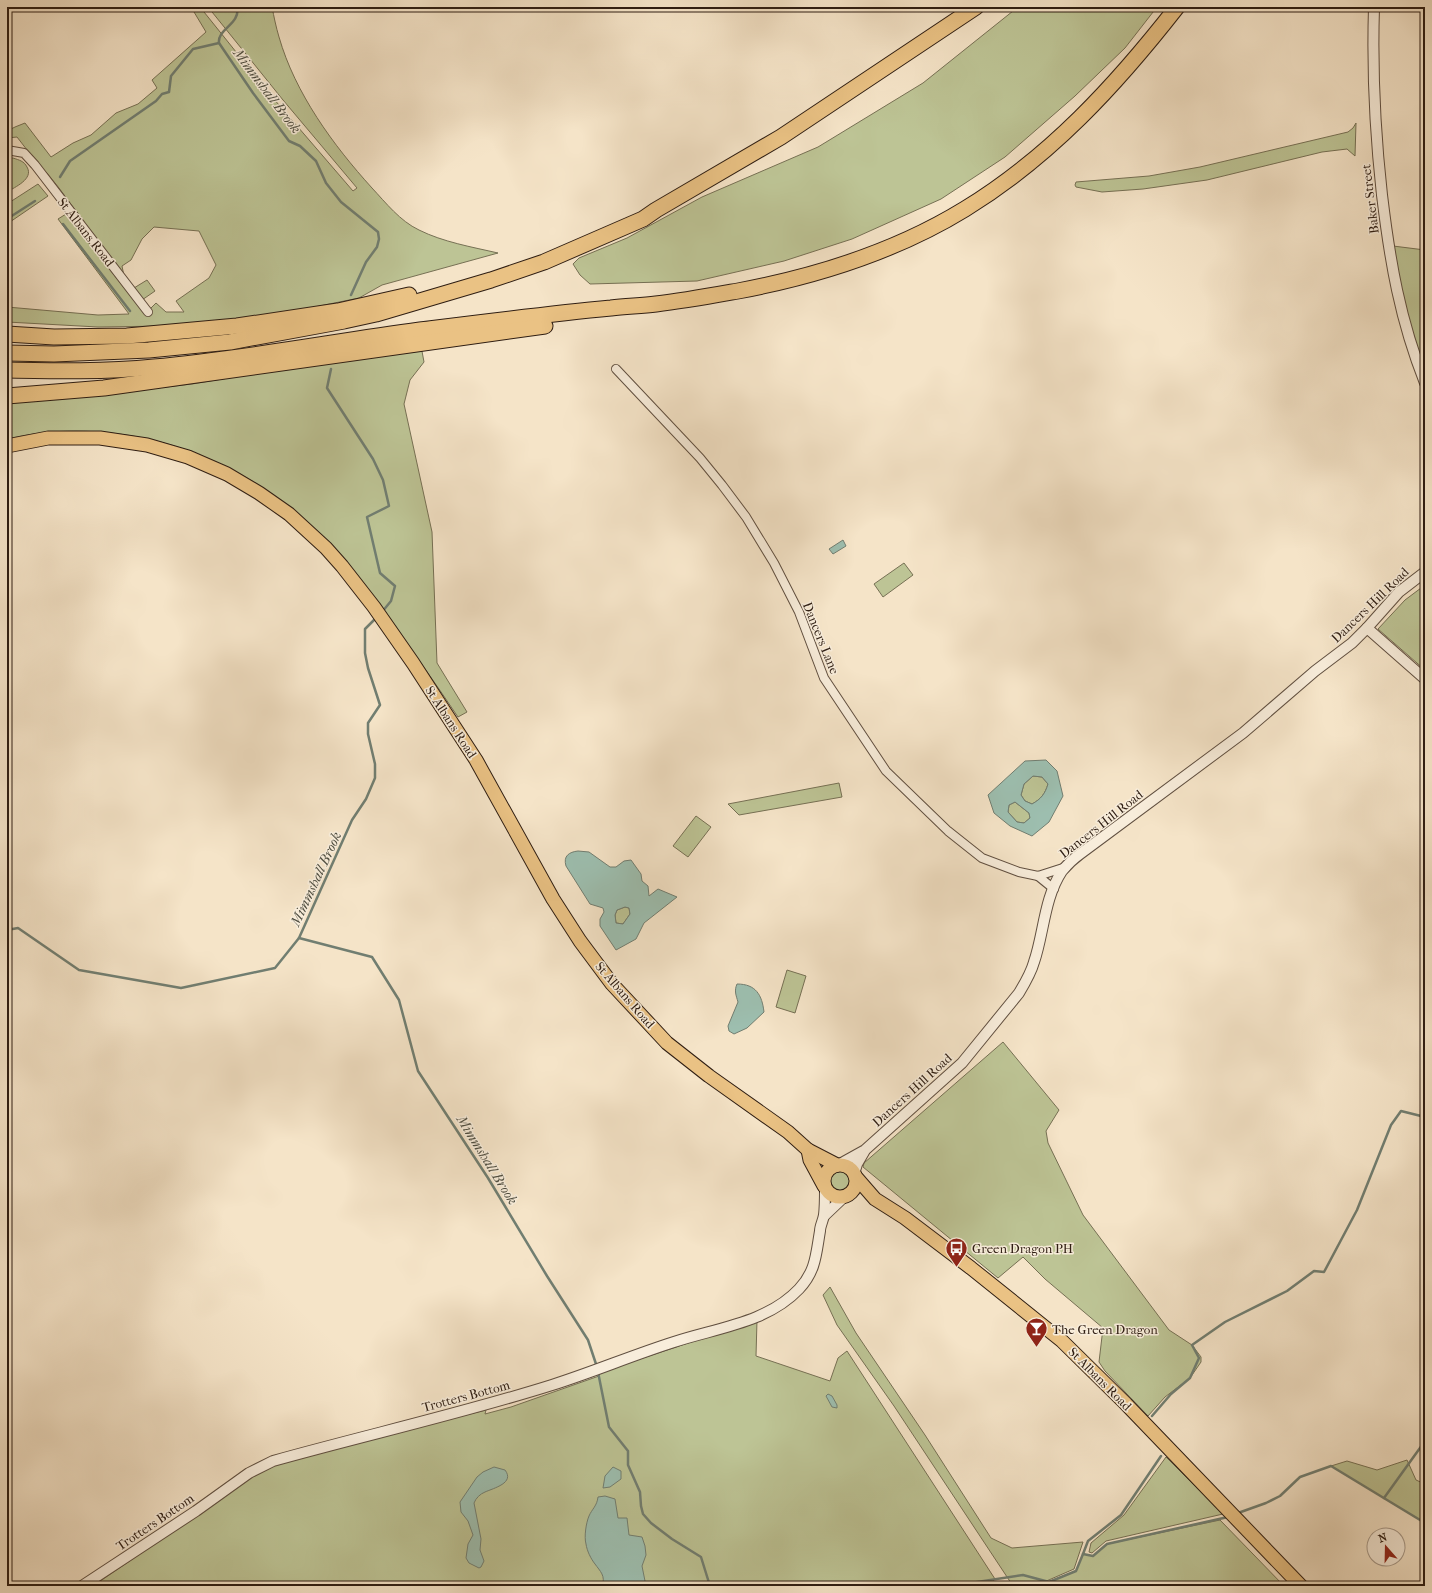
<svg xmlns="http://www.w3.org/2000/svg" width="1432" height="1593" viewBox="0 0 1432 1593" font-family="'IM FELL French Canon',serif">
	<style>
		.green { fill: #bdc495; stroke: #767054 }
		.water { fill: #9dbfb0; stroke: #717e71; fill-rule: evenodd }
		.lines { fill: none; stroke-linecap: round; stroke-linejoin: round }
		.stream { stroke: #717e71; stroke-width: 2.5 }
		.minor-casing { stroke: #604f40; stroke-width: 10 }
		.tertiary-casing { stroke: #604f40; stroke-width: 12 }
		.primary-casing { stroke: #2e1d12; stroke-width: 15 }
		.motorway-casing { stroke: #2e1d12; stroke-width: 17 }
		.minor { stroke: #f8eddb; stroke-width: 8 }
		.tertiary { stroke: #f8eddb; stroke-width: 10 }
		.primary { stroke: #eac284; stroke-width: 13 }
		.motorway { stroke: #eac284; stroke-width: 15 }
		.labels { text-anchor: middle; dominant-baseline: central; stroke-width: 3; stroke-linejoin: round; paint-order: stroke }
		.street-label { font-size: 13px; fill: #2e1d12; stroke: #f8eddb }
		.poi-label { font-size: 13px; fill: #2e1d12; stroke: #f8eddb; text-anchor: start }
		.water-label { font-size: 14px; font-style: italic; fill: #4f4e41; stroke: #f8eddb }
	</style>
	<rect width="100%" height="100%" fill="#f5e4c8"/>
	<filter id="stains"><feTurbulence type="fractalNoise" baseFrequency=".005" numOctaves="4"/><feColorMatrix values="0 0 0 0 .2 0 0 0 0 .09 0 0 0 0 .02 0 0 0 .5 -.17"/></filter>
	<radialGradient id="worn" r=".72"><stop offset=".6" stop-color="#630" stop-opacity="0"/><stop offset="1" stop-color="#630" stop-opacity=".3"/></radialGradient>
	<g class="green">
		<path d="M191 7H200L273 98 353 191 357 188 283 100 208 7H272C274 17 276 27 279 37 295 93 333 145 372 188 386 203 400 221 419 230 443 242 472 247 498 253L382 285 359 298 290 312 235 320 166 326 98 327 7 322V307L98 315 129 314 58 219 66 214 145 314 156 303 166 312H184L176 301 209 278 216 265 199 231 154 227 142 239 131 260 122 266 124 276 59 188 47 173 41 168 17 137 7 138V131L15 127 25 123 51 157 73 143 91 135 116 113 138 104 157 88 152 80 206 32Z"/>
		<polygon points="1018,7 1157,7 1125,48 1075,96 1005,157 941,199 852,239 784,261 697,281 590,284 580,275 573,264 579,258 627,238 702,197 818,147 923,83"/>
		<polygon points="1356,123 1355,156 1347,149 1322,152 1207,180 1143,189 1102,192 1076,187 1075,185 1076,182 1149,176 1200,167 1348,132 1353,128"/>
		<path d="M13 158C19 160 24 161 27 167 34 179 15 187 7 192V159Z"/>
		<polygon points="38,184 48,196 7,224 7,204"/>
		<path d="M1393 246 1425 250V373C1411 331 1399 289 1393 246Z"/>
		<polygon points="147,280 155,291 142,300 134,288"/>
		<path d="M421 346 424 362 410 380 404 404 432 532 437 663 467 712 458 717C434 681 409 646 383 611 370 594 358 576 345 560 339 552 331 545 324 538 276 489 215 454 148 439 101 429 53 428 7 439V403L78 397 192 384Z"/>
		<polygon points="904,563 913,575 883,597 874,584"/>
		<polygon points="1425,585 1425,670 1378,629 1405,600"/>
		<path d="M1033 776 1042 777 1048 784C1045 794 1041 799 1032 804L1025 801 1021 795 1024 784Z"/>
		<polygon points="839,783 842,797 739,815 728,804"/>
		<polygon points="1015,802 1029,813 1030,818 1024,823 1017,822 1008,812 1009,805"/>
		<polygon points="696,816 711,827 688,857 673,846"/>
		<polygon points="625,907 629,908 630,914 623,924 616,923 615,915 617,910"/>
		<polygon points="787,970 806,976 795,1013 776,1007"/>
		<polygon points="1003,1042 1059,1110 1046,1131 1048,1143 1083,1215 1169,1330 1192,1345 1201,1357 1201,1362 1190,1378 1165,1397 1148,1416 1105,1371 1099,1362 1103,1328 1045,1279 1023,1257 998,1278 863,1167 864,1163"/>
		<circle cx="840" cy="1181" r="12"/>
		<polygon points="830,1287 856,1333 925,1435 991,1538 1012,1548 1083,1542 1074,1569 1035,1586 1013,1586 894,1406 837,1325 823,1295"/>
		<polygon points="757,1320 756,1356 830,1381 838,1358 847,1351 995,1579 988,1586 93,1586 264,1469 299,1456 486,1410 485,1414 511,1407 599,1376 598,1373"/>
		<polygon points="1166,1457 1223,1514 1106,1541 1092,1553 1089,1552 1091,1543 1124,1515"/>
		<polygon points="1407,1460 1416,1480 1425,1484 1425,1523 1331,1466 1347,1461 1377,1470"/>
		<polygon points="1220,1520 1284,1586 1037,1586 1076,1571 1083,1554 1093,1556 1107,1544"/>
	</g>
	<g class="water">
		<polygon points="843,540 846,546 833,554 829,549"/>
		<path d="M1046 760 1057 771 1063 796 1049 822 1032 836 1010 826 994 813 988 795 1025 761ZM1033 776 1042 777 1048 784C1045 794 1041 799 1032 804L1025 801 1021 795 1024 784ZM1015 802 1029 813 1030 818 1024 823 1017 822 1008 812 1009 805Z"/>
		<path d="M578 851 589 852 610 867H616L624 861 631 860 641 874 642 881 648 886 649 896 658 889 677 897 644 923 636 939 616 950 600 926V919L604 912 603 908 590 904 566 866C563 856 569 852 578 851ZM625 907 629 908 630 914 623 924 616 923 615 915 617 910Z"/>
		<path d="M737 984C756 984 762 995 764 1012L747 1028 734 1034 729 1031 728 1026 738 1002C736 995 734 991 737 984Z"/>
		<polygon points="828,1394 832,1396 837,1405 837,1408 832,1407 826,1396"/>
		<path d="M494 1467 505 1470C515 1483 494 1488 485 1492 480 1494 476 1498 474 1503L481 1539 480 1550 484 1561 481 1567 479 1568 469 1563 466 1558 468 1544 473 1535 468 1521 461 1512 460 1502 477 1477 483 1472Z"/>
		<polygon points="613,1467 621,1471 621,1479 610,1487 603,1488 605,1476"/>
		<path d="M605 1496 615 1499 618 1518H627L629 1535 642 1537 645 1546 646 1555 642 1566 646 1586H602C606 1576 600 1571 595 1564 591 1559 587 1551 586 1544 584 1537 586 1523 589 1516 592 1509 597 1506 598 1497Z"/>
	</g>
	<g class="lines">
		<g class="stream">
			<path d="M237 7C241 24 217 29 219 43L253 93 289 141 300 146 316 161 326 183 341 202 378 232 379 239 377 247 366 262 351 295"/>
			<polyline points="60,177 70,161 156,101 162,94 169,92 171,76 193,49 219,43"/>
			<polyline points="7,219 35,201"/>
			<polyline points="63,224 130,311"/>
			<polyline points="331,369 327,388 373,459 383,480 389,506 367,517 380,573 395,586 391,601 382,612"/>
			<polyline points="377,617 365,629 365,653 368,668 380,705 368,723 368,734 375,764 375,778 366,799 352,820 299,938 372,957 399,1000 418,1071 488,1178 547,1276 588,1340 597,1367"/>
			<polyline points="7,930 18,928 79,970 181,988 275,968 299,938"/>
			<polyline points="598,1372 609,1427 628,1451 628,1465 640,1492 641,1506 643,1514 651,1523 672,1539 701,1557 710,1586"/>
			<polyline points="1152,1416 1171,1394 1190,1378 1199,1358 1192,1345 1225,1322 1287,1291 1314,1271 1324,1272 1357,1210 1391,1125 1401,1111 1425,1117"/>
			<polyline points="1384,1498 1425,1441"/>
			<polyline points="1238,1513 1266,1503 1280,1496 1300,1477 1331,1466 1425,1523"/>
			<polyline points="1083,1554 1088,1541 1121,1515 1161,1456"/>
			<polyline points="951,1586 1023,1575 1049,1582 1076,1571 1083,1554 1093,1556 1107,1544 1228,1517"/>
		</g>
		<defs>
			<g id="minor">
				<polyline points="7,150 24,153 35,165 148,312"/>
				<polyline points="616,369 700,458 722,485 746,517 774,563 799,612 824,678 886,771 948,831 982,858 1019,872 1038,876 1066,867"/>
				<polyline points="1038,876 1054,889"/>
			</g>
			<g id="tertiary">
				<path d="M1374 7C1372 70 1375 132 1382 195 1390 262 1400 320 1425 383"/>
				<polyline points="1367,628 1425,679"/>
				<path d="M838 1165 865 1150 962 1063 1019 993C1025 983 1031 973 1034 962 1044 933 1044 898 1062 871 1067 865 1073 859 1080 854L1243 733 1315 671 1352 643 1367 628 1399 592 1425 572"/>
				<polyline points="854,1174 857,1164 864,1152"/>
				<polyline points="824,1216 844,1197"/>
				<path d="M82 1586 196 1511 249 1473 273 1461C366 1435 460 1414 552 1385 593 1372 633 1355 674 1342 716 1328 767 1323 799 1289 816 1271 816 1254 820 1231 820 1226 823 1221 824 1215 825 1207 825 1198 825 1189"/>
			</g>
			<g id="primary">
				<polyline points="7,446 48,438 100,438 147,445 188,457 227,474 259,493 289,514 326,548 342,566 374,607 413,663 476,760 553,899 580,941 612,984 667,1043 709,1076 788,1132 808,1150 837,1165"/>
				<polyline points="808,1150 810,1160 824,1186"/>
				<circle cx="840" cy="1181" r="16"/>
				<polyline points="855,1176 875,1199 905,1218 971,1268 1062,1341 1126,1404 1301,1586"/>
			</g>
			<g id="motorway">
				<polyline points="7,334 54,337 127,336 237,326 338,311 409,295"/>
				<polyline points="7,353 54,354 149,350 230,342 344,321 376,314 491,280 544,262 643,219 656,210 781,137 976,7"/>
				<path d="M7 370C56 371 105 372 154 367 243 359 331 342 420 330 484 322 547 314 611 308 626 306 641 306 656 304 683 301 710 296 738 291 818 276 895 252 965 209 1050 157 1116 85 1177 7"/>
				<polyline points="7,396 104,388 545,326"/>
			</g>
		</defs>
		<use href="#minor" class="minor-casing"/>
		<use href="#tertiary" class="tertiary-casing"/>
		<use href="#primary" class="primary-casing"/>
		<use href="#motorway" class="motorway-casing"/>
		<use href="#minor" class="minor"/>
		<use href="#tertiary" class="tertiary"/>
		<use href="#primary" class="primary"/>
		<use href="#motorway" class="motorway"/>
	</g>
	<defs>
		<symbol id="bus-pin" viewBox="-11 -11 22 30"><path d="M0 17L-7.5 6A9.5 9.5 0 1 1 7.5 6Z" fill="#8f2418" stroke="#f8eddb"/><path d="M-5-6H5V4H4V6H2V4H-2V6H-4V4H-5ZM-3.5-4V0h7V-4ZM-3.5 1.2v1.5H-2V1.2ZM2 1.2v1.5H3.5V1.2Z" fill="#fff"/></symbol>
		<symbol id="bar-pin" viewBox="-11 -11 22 30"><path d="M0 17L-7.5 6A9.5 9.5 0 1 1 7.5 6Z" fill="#8f2418" stroke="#f8eddb"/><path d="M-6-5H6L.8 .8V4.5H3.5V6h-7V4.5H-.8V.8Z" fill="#fff"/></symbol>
	</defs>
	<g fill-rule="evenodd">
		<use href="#bus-pin" x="944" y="1236" width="25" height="34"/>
		<use href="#bar-pin" x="1024" y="1316" width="25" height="34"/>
	</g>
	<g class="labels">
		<g class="street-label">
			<text transform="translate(1370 199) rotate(-97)">Baker Street</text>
			<text transform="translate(86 232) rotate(52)">St Albans Road</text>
			<text transform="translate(1370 605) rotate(-44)">Dancers Hill Road</text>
			<text transform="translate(821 638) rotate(68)">Dancers Lane</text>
			<text transform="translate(451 722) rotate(57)">St Albans Road</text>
			<text transform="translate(1101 824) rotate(-38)">Dancers Hill Road</text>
			<text transform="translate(625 995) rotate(49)">St Albans Road</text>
			<text transform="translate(912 1090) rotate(-42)">Dancers Hill Road</text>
			<text transform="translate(1100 1379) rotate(45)">St Albans Road</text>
			<text transform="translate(466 1396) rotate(-15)">Trotters Bottom</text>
			<text transform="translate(155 1522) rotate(-34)">Trotters Bottom</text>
		</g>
		<g class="poi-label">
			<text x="972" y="1248">Green Dragon PH</text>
			<text x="1052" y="1329">The Green Dragon</text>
		</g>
		<g class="water-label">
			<text transform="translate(267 91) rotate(53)">Mimmshall Brook</text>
			<text transform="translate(316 879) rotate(-65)">Mimmshall Brook</text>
			<text transform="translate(487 1160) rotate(58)">Mimmshall Brook</text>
		</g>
	</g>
	<rect width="1432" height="1593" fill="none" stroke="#f5e4c8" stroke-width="24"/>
	<rect x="8" y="8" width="1416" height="1577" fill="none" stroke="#2e1d12" stroke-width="2"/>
	<rect x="12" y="12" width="1408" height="1569" fill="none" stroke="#2e1d12"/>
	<g transform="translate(1386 1547) rotate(340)"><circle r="19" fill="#f8eddb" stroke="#a79a8b"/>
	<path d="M0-3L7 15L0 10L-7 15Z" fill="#8f2418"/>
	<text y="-6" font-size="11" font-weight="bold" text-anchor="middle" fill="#2e1d12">N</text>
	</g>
	<rect width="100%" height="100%" filter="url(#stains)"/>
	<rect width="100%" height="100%" fill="url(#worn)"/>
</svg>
